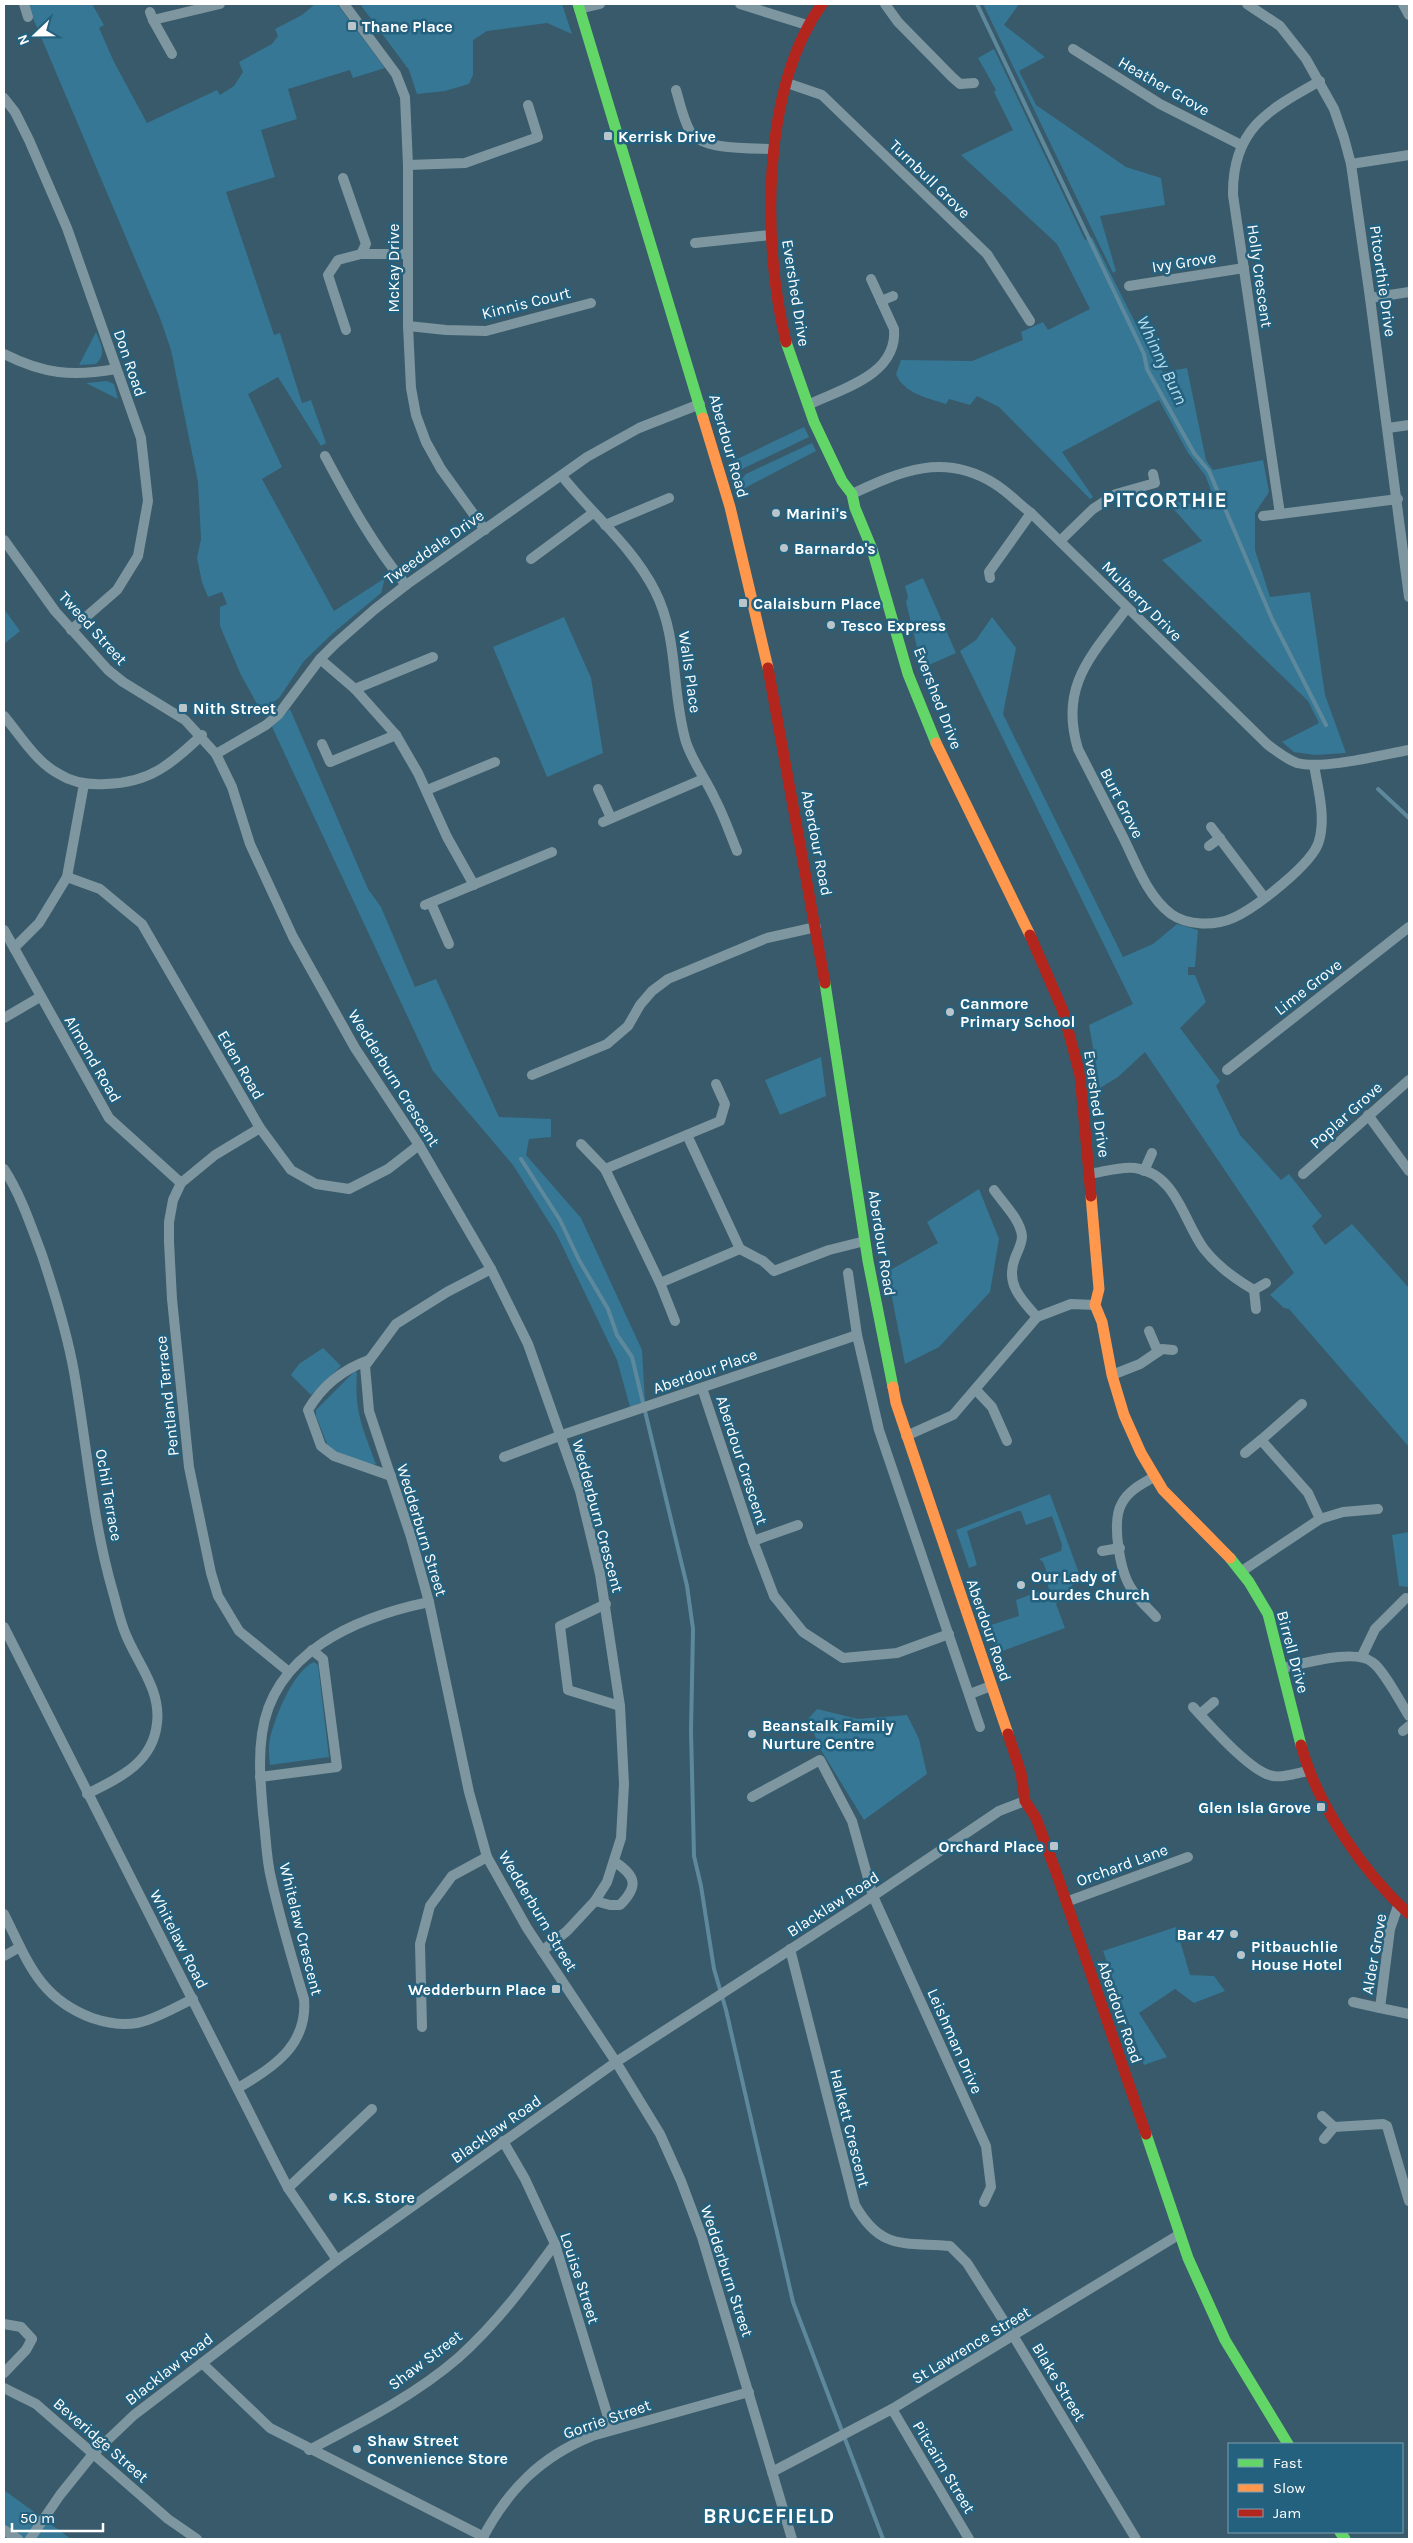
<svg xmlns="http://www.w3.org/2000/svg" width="1413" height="2543" viewBox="0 0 1413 2543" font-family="Karla,sans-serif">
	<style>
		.green { fill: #357794 }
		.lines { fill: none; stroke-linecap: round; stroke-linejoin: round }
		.stream { stroke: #5e899d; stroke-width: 4 }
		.street { stroke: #7e96a0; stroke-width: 10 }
		.fast { stroke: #63d668; stroke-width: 11 }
		.slow { stroke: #ff974d; stroke-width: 11 }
		.jam { stroke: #b3261e; stroke-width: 11 }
		.poi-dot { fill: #b9c5cb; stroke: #24617e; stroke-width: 2 }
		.labels { text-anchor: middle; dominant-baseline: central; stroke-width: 5; stroke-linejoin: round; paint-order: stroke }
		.poi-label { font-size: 16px; font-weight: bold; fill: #fff; stroke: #24617e; text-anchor: start }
		.street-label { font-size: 16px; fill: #fff; stroke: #24617e }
		.water-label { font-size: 18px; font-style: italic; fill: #b4dcee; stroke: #24617e }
		.district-label { font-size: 21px; font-weight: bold; letter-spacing: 1px; fill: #fff; stroke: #24617e }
	</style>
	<rect width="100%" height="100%" fill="#385a6a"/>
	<g class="green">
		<polygon points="27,4 92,4 104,25 99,28 114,62 147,123 217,90 220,95 234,86 243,72 239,62 272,44 278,36 275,29 302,15 315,4 337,4 385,68 353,78 350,70 288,89 297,119 261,130 275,177 226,192 274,335 280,333 302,403 311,400 326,443 321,446 278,377 248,394 282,467 262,479 334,611 385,578 381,593 332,634 304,661 279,698 261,711 241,675 220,626 220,607 227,604 222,592 208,597 202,582 197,558 201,539 198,482 171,350 160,318"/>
		<polygon points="360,4 562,4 572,34 547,23 487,31 473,40 473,75 469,84 445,91 417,94 409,70"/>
		<polygon points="983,4 1019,4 1004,25 1045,57 1019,71 1036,105 1126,167 1161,178 1165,205 1100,216 1116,271 1113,273"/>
		<path d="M994 49 1085 240 1092 237 1148 348 1163 372 1187 368 1206 460 1213 470 1263 460 1269 492 1255 513V550L1270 597 1310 592 1325 695 1346 753 1315 755 1294 752 1282 742 1319 723 1308 701 1162 560 1202 541 1170 505 1172 501 1218 508 1205 475 1188 453 1159 400 1062 452 1093 497 1090 499 999 407 977 396 970 405 949 399 946 404C928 398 903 393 896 374L901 360 972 361 1023 340 1021 332 1043 322 1048 330 1090 309 1057 244 961 155 1013 130 994 92 996 90 978 58Z"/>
		<path d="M96 332C101 344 107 354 96 364L79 365Z"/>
		<polygon points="107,381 114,384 118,399 86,383"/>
		<polygon points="804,427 809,437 736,472 733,461"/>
		<polygon points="812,443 816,451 741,490 739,482 746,474"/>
		<polygon points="923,578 956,653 922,668 906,602 908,597 905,586"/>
		<polygon points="4,609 20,631 4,644"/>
		<polygon points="564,617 591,678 603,753 547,777 493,647"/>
		<polygon points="992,617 1016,648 1003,714 1123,957 1153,944 1177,924 1198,930 1195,967 1188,967 1188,975 1195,975 1206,1002 1180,1028 1220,1081 1216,1086 1240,1135 1281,1180 1289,1174 1322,1216 1312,1226 1325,1245 1352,1224 1409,1288 1409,1447 1289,1309 1284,1308 1270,1295 1294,1273 1145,1052 1118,1077 1100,1088 1089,1025 1133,1004 960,651 976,640"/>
		<polygon points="290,709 368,889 381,907 415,987 436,979 499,1117 551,1119 551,1137 529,1139 526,1155 581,1218 642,1350 645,1401 630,1407 617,1360 557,1235 513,1165 433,1071 272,727"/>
		<polygon points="821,1057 826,1096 780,1115 765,1080"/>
		<polygon points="979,1189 999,1239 990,1292 939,1347 905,1364 887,1272 938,1243 927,1222"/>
		<polygon points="323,1348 341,1366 311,1395 291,1375 299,1364"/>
		<path d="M355 1371 357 1373C354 1411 363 1429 376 1464L371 1466 329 1449 316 1416V1410Z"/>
		<polygon points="1050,1494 1080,1576 1056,1604 1065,1628 997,1653 988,1626 1019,1616 1016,1600 1040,1591 1043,1598 1051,1595 1046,1580 1049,1578 1043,1562 1039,1559 1061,1551 1062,1545 1052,1516 1026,1525 1021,1511 1018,1511 967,1531 977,1565 969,1568 956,1530"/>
		<polygon points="1409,1532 1409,1587 1399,1586 1392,1535"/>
		<path d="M314 1662 318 1665 329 1757 270 1765C269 1756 268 1747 270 1738 275 1717 293 1671 314 1662Z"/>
		<polygon points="817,1709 858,1719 907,1715 919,1739 927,1774 864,1820 821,1750 808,1719"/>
		<polygon points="1176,1927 1190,1975 1214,1976 1225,1991 1194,2003 1175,1989 1139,2013 1167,2057 1144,2065 1103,1951"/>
		<polygon points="4,2490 71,2539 4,2539"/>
	</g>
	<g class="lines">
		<g class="stream">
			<polyline points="977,4 1144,354 1147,369 1194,453 1209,471 1272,619 1326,725"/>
			<polyline points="1378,789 1409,818"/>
			<polyline points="521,1159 560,1220 579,1260 608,1309 617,1335 632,1357 687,1586 693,1629 691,1730 694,1856 701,1886 714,1969 726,2010 793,2302 883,2539"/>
		</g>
		<g class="street">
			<polyline points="24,4 28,17"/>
			<polyline points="344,4 396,74 405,97 408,165 408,326 411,388 416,415 426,442 441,469 485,530"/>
			<polyline points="740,4 807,25"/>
			<polyline points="885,4 898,22 952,77 960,84 974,83"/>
			<polyline points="1247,4 1280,26 1306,59 1334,109 1344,138 1351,164 1370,298 1409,597"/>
			<polyline points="1403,4 1409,15"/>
			<polyline points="579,9 600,4"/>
			<polyline points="150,12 153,20 220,4"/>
			<polyline points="153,20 172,54"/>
			<polyline points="1073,49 1160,104 1241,145"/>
			<path d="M1320 81C1268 110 1232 129 1233 195L1280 514 1398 499"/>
			<polyline points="787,83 822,95 987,254 1030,321"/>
			<path d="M676 90C680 103 683 119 690 131 700 151 754 148 774 149"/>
			<polyline points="4,98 15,112 29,140 67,228 141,438 148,501 138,556 117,590 71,630"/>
			<polyline points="1351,164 1409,155"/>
			<polyline points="408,165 465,163 538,137 528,105"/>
			<polyline points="343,178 366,244 361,254 338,260 328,275 346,330"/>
			<polyline points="695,243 770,235"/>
			<polyline points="361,254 408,254"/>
			<polyline points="1129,286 1244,268"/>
			<polyline points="1370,298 1409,292"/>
			<polyline points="881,301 893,296"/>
			<polyline points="408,326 446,330 486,331 591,303"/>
			<path d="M4 354C44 374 72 377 116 369"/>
			<path d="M808 405C841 389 898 375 894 329L871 279"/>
			<polyline points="1388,428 1409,425"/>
			<path d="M325 456C349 501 373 545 406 585"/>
			<path d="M562 476C592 514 632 546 655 591 679 638 671 691 686 742 693 763 706 779 715 799 724 816 730 834 737 851"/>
			<path d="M852 494C901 471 944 452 995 484 1008 492 1019 504 1031 513L1267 744C1276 751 1286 759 1297 763 1323 770 1381 755 1409 750"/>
			<polyline points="1263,516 1280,514"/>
			<polyline points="605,525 669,498"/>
			<polyline points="4,540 55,611 108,670 123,682 185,720 216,754 232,787 250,844 293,937 355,1048 419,1145 491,1269 528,1344 580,1491 600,1574 620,1706 624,1784 621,1838 607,1882 595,1901 567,1931 542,1951"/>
			<polyline points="1060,541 1093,509 1116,494 1155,483 1153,474"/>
			<polyline points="531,559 593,513"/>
			<polyline points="990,578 989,572 1031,513"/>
			<path d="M1127 608C1091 656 1059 686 1078 749 1093 778 1108 808 1123 837 1136 863 1147 896 1171 914 1188 926 1215 926 1233 918 1255 908 1313 864 1319 841 1326 817 1318 789 1314 765"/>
			<polyline points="320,659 355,689 396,735 418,773 447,837 474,885"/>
			<polyline points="355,689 433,657"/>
			<path d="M4 716C20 735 36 762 59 774 73 783 90 785 106 784 150 783 171 764 202 735"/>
			<polyline points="322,744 330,762 396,735"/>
			<polyline points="216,754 266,725 278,715 320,659 335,644 375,609 406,585 587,457 639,428 700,404"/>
			<polyline points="598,789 611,818"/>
			<polyline points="427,790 495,762"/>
			<polyline points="603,822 703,779"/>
			<polyline points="1211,827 1264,897"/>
			<polyline points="1209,846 1220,838"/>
			<polyline points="67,877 100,889 142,924 260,1128 291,1170 316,1184 349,1189 388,1169 419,1145"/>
			<polyline points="431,903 449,944"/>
			<polyline points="425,905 552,852"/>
			<polyline points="4,930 109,1118 181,1183"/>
			<polyline points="14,948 39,923 67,877 84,784"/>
			<polyline points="4,1018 40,997"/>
			<polyline points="1227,1070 1409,927"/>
			<polyline points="532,1075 607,1044 628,1026 640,1005 652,991 668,979 767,938 816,927"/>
			<polyline points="1368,1115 1409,1171"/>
			<polyline points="260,1128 215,1155 181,1183 173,1200 169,1222 169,1242 172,1299 189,1467 211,1573 218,1596 239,1631 289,1672"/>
			<polyline points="687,1135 740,1249 763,1261 774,1271 829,1250 865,1241"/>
			<polyline points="581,1144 605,1169 720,1121 725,1104 716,1084"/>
			<path d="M4 1169C21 1195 31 1226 42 1255 55 1294 67 1332 74 1372 87 1445 92 1520 113 1592 117 1606 120 1621 126 1635 138 1664 161 1690 157 1723 153 1763 119 1778 87 1794"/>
			<polyline points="605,1169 660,1283 675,1321"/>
			<polyline points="1144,1171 1152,1153"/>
			<path d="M1089 1174C1103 1172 1121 1166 1135 1168 1177 1174 1183 1221 1204 1249 1218 1267 1235 1279 1254 1290L1266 1283"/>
			<polyline points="1303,1174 1409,1080"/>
			<path d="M994 1190C1003 1203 1020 1219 1022 1236 1022 1244 1018 1250 1015 1258 1005 1284 1021 1299 1037 1317"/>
			<polyline points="491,1269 447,1292 396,1324 365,1366 369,1411 411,1537 429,1602 469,1792 487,1857 527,1928 616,2062 660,2134 681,2181 702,2237 792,2539"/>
			<polyline points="848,1273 857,1335 879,1430 980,1727"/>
			<polyline points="660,1283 740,1249"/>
			<polyline points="1254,1290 1256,1309"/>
			<polyline points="1149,1331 1158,1352"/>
			<path d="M369 1360C344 1369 322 1386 308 1410L321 1446 334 1456 391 1476"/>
			<polyline points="1112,1375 1140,1364 1162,1349 1173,1350"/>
			<polyline points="702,1388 753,1541 774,1596 803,1632 843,1658 897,1653 949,1634"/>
			<polyline points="976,1390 992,1407 1007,1441"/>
			<polyline points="1302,1404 1261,1440 1308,1493 1320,1519"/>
			<polyline points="906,1436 953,1415 1037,1317 1071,1304 1095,1305"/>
			<polyline points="1245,1453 1261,1440"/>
			<polyline points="504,1457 562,1435 857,1335"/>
			<path d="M1154 1477C1142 1484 1129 1490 1122 1503 1111 1521 1120 1571 1131 1588 1137 1599 1148 1608 1156 1617"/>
			<polyline points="753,1541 798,1525"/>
			<polyline points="1102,1551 1120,1548"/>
			<polyline points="1242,1571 1320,1519 1343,1512 1378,1509"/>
			<polyline points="606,1604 560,1626 568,1690 620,1706"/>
			<polyline points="4,1627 276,2165 288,2188 337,2260"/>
			<polyline points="1362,1656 1375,1629 1406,1598"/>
			<path d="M1282 1668C1303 1664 1355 1648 1372 1662 1383 1669 1401 1703 1409 1716"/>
			<polyline points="970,1694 991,1686"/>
			<path d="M1193 1707C1209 1724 1251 1773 1273 1776 1284 1778 1297 1773 1308 1771"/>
			<polyline points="1200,1714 1214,1702"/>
			<polyline points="1403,1731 1409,1726"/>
			<polyline points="260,1777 337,1767 323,1659 312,1650"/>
			<polyline points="752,1797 820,1760 852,1821 873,1896 986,2146 991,2187 984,2202"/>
			<path d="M595 1901 610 1905H620C639 1886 636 1876 615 1862"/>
			<polyline points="1066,1902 1188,1857"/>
			<polyline points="1398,1906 1390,1929 1380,2008 1409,2014"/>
			<path d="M4 1914C28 1962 39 1998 92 2018 107 2023 121 2026 137 2023 157 2019 175 2007 193 1999"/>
			<path d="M790 1949 855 2205C881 2251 904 2242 950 2246L967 2263 1014 2337 1136 2539"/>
			<polyline points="4,1956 20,1947"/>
			<polyline points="1353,2002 1380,2008"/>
			<polyline points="422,2027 420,1944 430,1906 452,1876 487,1857"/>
			<path d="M238 2088C273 2068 308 2045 304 1999 292 1959 280 1919 271 1878 266 1858 266 1835 263 1814 261 1787 258 1761 262 1734 273 1652 357 1617 429 1602"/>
			<polyline points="1322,2116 1334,2127"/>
			<polyline points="1324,2139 1334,2127 1383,2124 1387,2126 1409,2201"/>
			<polyline points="503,2141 525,2179 555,2244 612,2430"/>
			<polyline points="288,2188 372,2109"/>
			<polyline points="4,2324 21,2327 32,2339 26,2350 4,2373"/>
			<polyline points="202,2363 270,2428 484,2537"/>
			<polyline points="4,2388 36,2404 168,2519 197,2539"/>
			<polyline points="892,2409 969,2539"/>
			<path d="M309 2450C360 2423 414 2396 458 2358 496 2324 526 2284 555 2244"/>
			<polyline points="772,2472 892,2409 1180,2234"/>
			<polyline points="4,2530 18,2539"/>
			<polyline points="30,2539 60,2495 93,2454 134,2415 337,2260 616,2062 873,1896 999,1811 1025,1801"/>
			<path d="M482 2539C508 2490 540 2457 592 2436L749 2392"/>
		</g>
		<g class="fast">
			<polyline points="578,4 703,418"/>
			<polyline points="786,342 814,422 842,481 852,494 855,508 872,549 908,674 936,743"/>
			<polyline points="825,983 868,1261 893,1387"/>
			<polyline points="1230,1558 1249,1582 1268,1614 1301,1745"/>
			<polyline points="1146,2134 1188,2258 1225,2340 1288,2444"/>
			<polyline points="1340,2532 1345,2539"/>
		</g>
		<g class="slow">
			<polyline points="703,418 730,507 768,668"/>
			<polyline points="936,743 1030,935"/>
			<polyline points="1091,1196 1099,1289 1095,1305 1102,1322 1112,1375 1124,1415 1141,1453 1163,1490 1230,1558"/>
			<polyline points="893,1387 896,1403 1008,1734"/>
		</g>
		<g class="jam">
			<path d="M786 342C762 244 761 89 822 4"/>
			<polyline points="768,668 825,983"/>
			<polyline points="1030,935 1063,1011 1080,1075 1091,1196"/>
			<polyline points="1008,1734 1021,1773 1025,1801 1036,1818 1056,1872 1146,2134"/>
			<path d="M1301 1745C1317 1805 1363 1872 1409 1914"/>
		</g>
	</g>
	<g class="poi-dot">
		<rect x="347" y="21" width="10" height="10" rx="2.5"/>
		<rect x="603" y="131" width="10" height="10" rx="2.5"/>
		<circle cx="776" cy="513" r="5"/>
		<circle cx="784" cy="548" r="5"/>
		<rect x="738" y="598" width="10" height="10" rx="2.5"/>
		<circle cx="831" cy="625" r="5"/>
		<rect x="178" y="703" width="10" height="10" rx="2.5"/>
		<circle cx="950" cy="1012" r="5"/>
		<circle cx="1021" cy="1585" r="5"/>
		<circle cx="752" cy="1734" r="5"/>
		<rect x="1316" y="1802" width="10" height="10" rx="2.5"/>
		<rect x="1049" y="1841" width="10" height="10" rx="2.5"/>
		<circle cx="1234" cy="1934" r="5"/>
		<circle cx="1241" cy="1955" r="5"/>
		<rect x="551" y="1984" width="10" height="10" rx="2.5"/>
		<circle cx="333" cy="2197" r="5"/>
		<circle cx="357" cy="2449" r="5"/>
	</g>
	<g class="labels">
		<g class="poi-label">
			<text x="362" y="26">Thane Place</text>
			<text x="618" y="136">Kerrisk Drive</text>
			<text x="786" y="513">Marini's</text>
			<text x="794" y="548">Barnardo's</text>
			<text x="753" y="603">Calaisburn Place</text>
			<text x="841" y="625">Tesco Express</text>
			<text x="193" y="708">Nith Street</text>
			<text x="960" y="1003">Canmore<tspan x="960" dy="18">Primary School</tspan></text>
			<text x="1031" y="1576">Our Lady of<tspan x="1031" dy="18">Lourdes Church</tspan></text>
			<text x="762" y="1725">Beanstalk Family<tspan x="762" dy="18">Nurture Centre</tspan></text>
			<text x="1311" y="1807" text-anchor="end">Glen Isla Grove</text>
			<text x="1044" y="1846" text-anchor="end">Orchard Place</text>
			<text x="1224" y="1934" text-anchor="end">Bar 47</text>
			<text x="1251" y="1946">Pitbauchlie<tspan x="1251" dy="18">House Hotel</tspan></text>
			<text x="546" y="1989" text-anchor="end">Wedderburn Place</text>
			<text x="343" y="2197">K.S. Store</text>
			<text x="367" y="2440">Shaw Street<tspan x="367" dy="18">Convenience Store</tspan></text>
		</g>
		<g class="street-label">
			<text transform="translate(1164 86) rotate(30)">Heather Grove</text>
			<text transform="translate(930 179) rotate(44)">Turnbull Grove</text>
			<text transform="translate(1184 262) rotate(-9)">Ivy Grove</text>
			<text transform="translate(393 268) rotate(-90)">McKay Drive</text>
			<text transform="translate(1260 276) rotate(82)">Holly Crescent</text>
			<text transform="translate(1383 281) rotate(82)">Pitcorthie Drive</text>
			<text transform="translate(796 293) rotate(81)">Evershed Drive</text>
			<text transform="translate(526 303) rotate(-14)">Kinnis Court</text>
			<text transform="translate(130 363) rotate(71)">Don Road</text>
			<text transform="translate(729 446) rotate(74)">Aberdour Road</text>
			<text transform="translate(434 547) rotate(-35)">Tweeddale Drive</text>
			<text transform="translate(1142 601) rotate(45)">Mulberry Drive</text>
			<text transform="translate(93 628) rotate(48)">Tweed Street</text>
			<text transform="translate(690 672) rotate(82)">Walls Place</text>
			<text transform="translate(938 698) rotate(69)">Evershed Drive</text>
			<text transform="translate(1122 803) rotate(63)">Burt Grove</text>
			<text transform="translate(817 843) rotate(79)">Aberdour Road</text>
			<text transform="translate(1308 987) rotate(-38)">Lime Grove</text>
			<text transform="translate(93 1059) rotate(60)">Almond Road</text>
			<text transform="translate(241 1065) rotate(60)">Eden Road</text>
			<text transform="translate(394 1078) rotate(58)">Wedderburn Crescent</text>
			<text transform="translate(1097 1104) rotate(82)">Evershed Drive</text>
			<text transform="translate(1346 1115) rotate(-42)">Poplar Grove</text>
			<text transform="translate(882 1243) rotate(81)">Aberdour Road</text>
			<text transform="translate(705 1371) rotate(-19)">Aberdour Place</text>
			<text transform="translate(167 1396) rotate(-96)">Pentland Terrace</text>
			<text transform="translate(742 1460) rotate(72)">Aberdour Crescent</text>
			<text transform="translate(109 1495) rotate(80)">Ochil Terrace</text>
			<text transform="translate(598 1516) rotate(75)">Wedderburn Crescent</text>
			<text transform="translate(422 1530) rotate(73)">Wedderburn Street</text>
			<text transform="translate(989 1630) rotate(71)">Aberdour Road</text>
			<text transform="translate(1293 1652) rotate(75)">Birrell Drive</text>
			<text transform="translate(1122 1865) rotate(-20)">Orchard Lane</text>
			<text transform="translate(833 1904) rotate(-33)">Blacklaw Road</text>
			<text transform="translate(538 1911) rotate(59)">Wedderburn Street</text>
			<text transform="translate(301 1929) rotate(76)">Whitelaw Crescent</text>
			<text transform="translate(179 1939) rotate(63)">Whitelaw Road</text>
			<text transform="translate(1374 1954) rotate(-80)">Alder Grove</text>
			<text transform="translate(1120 2012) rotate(71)">Aberdour Road</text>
			<text transform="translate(955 2041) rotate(66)">Leishman Drive</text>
			<text transform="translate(850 2128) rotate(76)">Halkett Crescent</text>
			<text transform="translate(496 2129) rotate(-35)">Blacklaw Road</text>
			<text transform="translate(727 2271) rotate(72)">Wedderburn Street</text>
			<text transform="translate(580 2278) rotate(72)">Louise Street</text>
			<text transform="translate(971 2345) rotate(-31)">St Lawrence Street</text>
			<text transform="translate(425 2360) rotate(-37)">Shaw Street</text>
			<text transform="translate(169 2369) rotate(-38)">Blacklaw Road</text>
			<text transform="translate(1059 2382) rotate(59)">Blake Street</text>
			<text transform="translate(607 2419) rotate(-19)">Gorrie Street</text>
			<text transform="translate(101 2440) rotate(41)">Beveridge Street</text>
			<text transform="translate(944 2467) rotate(59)">Pitcairn Street</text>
		</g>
		<g class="water-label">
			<text transform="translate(1162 360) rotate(65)">Whinny Burn</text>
		</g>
		<g class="district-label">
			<text x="1165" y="500">PITCORTHIE</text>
			<text x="769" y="2516">BRUCEFIELD</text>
		</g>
	</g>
	<rect width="1413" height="2543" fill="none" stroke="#ffffff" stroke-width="10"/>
	<rect x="1228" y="2443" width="175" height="90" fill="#24617e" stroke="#7ca0b2"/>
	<rect x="1238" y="2459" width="25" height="8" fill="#63d668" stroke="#7ca0b2"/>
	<text x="1273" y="2468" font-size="15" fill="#ffffff">Fast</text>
	<rect x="1238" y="2484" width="25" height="8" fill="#ff974d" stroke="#7ca0b2"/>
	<text x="1273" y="2493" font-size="15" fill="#ffffff">Slow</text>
	<rect x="1238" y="2509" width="25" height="8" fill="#b3261e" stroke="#7ca0b2"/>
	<text x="1273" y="2518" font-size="15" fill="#ffffff">Jam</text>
	<g transform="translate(35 35) rotate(248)" stroke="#24617e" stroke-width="4" paint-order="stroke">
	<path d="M0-4L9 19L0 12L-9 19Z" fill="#ffffff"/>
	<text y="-8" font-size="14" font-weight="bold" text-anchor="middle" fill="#ffffff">N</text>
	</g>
	<path d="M12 2523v8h91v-8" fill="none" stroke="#ffffff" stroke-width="2.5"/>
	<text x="20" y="2523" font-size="15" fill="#ffffff" stroke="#24617e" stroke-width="4" paint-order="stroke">50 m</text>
</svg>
